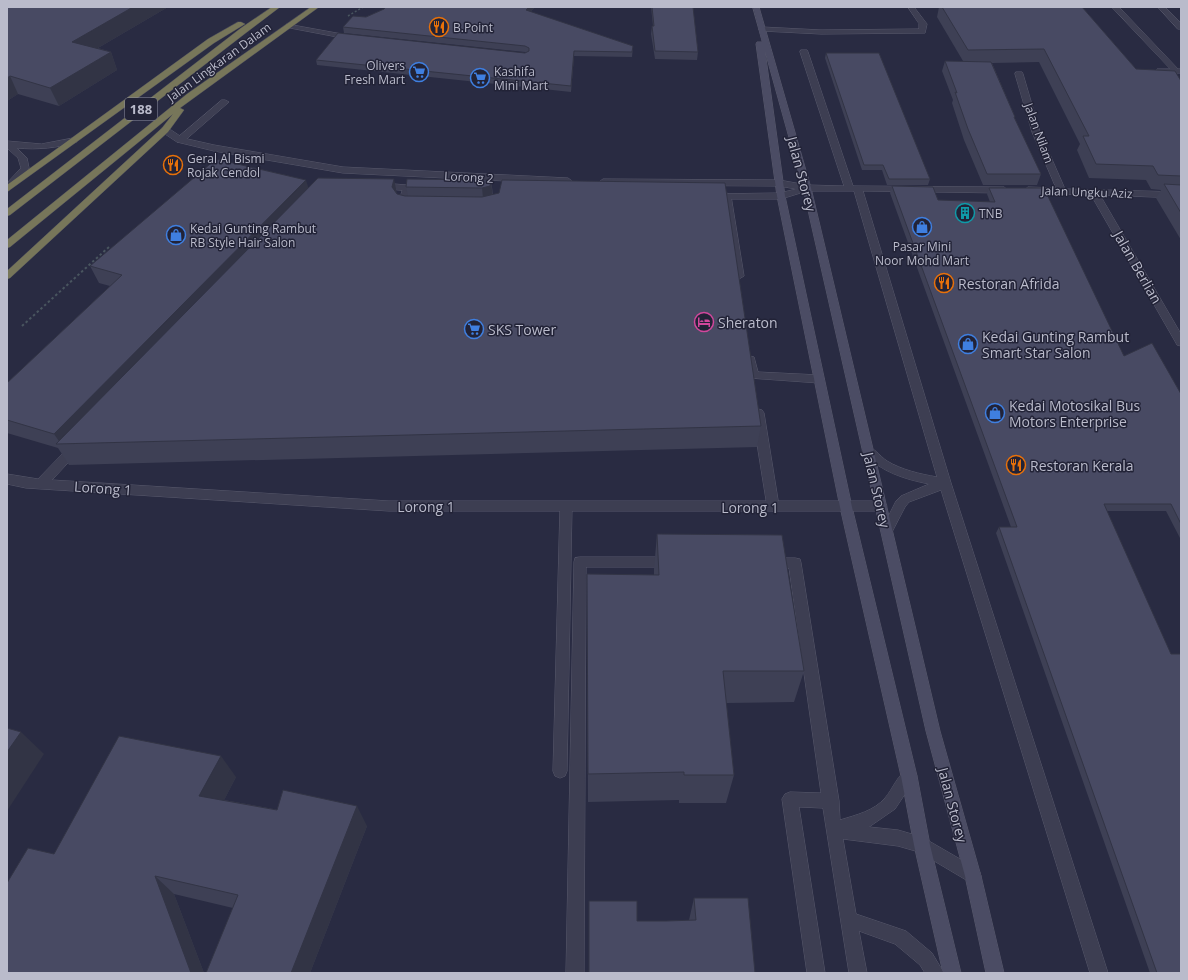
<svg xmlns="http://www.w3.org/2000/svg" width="1188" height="980" viewBox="0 0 1188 980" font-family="'Open Sans',sans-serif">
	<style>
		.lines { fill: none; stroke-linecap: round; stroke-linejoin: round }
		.lane-casing { stroke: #58596c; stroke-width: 1 }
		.street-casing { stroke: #58596c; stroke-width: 1 }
		.secondary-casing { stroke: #58596c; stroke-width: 1 }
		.highway-casing { stroke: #454659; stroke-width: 1 }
		.path-far1 { stroke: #49555f; stroke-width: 1.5; stroke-dasharray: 2 2; stroke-linecap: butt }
		.path { stroke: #49555f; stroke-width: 2; stroke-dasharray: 2.5 2.5; stroke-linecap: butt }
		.lane { fill: #3d3e52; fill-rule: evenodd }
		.street { fill: #3d3e52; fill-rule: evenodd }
		.secondary { fill: #4b4c64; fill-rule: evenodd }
		.highway { fill: #77765a; fill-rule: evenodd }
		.wall { fill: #3e4055 }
		.shaded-wall { fill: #323445 }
		.building { fill: #484a63; stroke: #323445 }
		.labels { text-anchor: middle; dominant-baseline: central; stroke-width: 3; stroke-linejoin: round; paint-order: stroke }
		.far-poi-label { font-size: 12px; fill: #babbcb; stroke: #222337; text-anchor: start }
		.far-street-label { font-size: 12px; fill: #babbcb; stroke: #222337 }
		.shield { fill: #222337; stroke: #8c8d9f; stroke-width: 1 }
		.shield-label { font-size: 13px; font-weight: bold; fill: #babbcb }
		.street-label { font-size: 14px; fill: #babbcb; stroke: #222337 }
		.poi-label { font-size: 14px; fill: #babbcb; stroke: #222337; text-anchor: start }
	</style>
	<rect width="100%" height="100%" fill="#292b42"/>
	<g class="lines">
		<defs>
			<g id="lane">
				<polygon points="908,7 914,7 927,24 925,33 821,34 762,31 758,29 762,27 821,30 919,29 919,24"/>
				<polygon points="1112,7 1119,7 1178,69 1181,69 1181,73 1157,73 1157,69 1170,69"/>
				<polygon points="1158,7 1165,7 1181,23 1181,29 1178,29"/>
				<polygon points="287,24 353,36 357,38 353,40 290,28 287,28"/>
				<polygon points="222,100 225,100 229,102 183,142 177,142 176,140 177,138"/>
				<polygon points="407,185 411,188 407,207 410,211 405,214 402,213 397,207 403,188"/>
				<polygon points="727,193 731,196 744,276 739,279 734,276 723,196"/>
				<polygon points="750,356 754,357 758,372 819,375 823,376 824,379 823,382 819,383 749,378 745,360 746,357"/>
				<polygon points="758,409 762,410 764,413 779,506 777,509 773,511 769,509 767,506 752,413 754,410"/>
				<polygon points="566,502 570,504 572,507 567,771 565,776 560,778 555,776 553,771 560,507 562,504"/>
				<polygon points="580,557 671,557 676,558 677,562 676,566 671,567 586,567 584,973 566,973 574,562 575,558"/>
				<path d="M770 558H795L800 559 801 563 839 801 840 820C856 815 874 811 885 798 893 789 898 773 909 769L914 771 917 776 895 809 869 827 898 830 922 837 979 870 981 876 979 882 973 884 919 852 898 846 843 839 856 914 906 931 932 953 944 973H925L920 965 895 944 859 931 867 973H849L823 808 799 807 825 973H807L782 799 785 794 790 792 821 793 789 568H770L765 567 764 563 765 559Z"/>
			</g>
			<g id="street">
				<path d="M801 50H807L808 52 853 186 1004 187 1008 190 1004 193 863 191 951 483 1108 973H1090L941 490 909 502 905 507 891 534 887 536 883 534 881 531 896 501 901 496 929 484C904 479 882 472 864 454L862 451 864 448C874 445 879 456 887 461 902 470 920 474 937 477L854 191H807L781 199H711L707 196 708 194 780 193 796 189 779 186 603 185 599 182 603 179 779 180 807 185 844 186 800 52Z"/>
				<polygon points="1016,72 1022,72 1023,74 1040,132 1065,189 1181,192 1181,198 1100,195 1181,334 1181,346 1177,345 1176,343 1091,195 1028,193 1024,190 1028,187 1056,188 1032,132 1015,74"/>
				<polygon points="162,128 168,128 183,138 214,145 343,167 568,178 572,181 568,184 343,173 214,151 177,142 162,132 161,130"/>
				<path d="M74 138 78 140 77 142C57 148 38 150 17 148L27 158 29 168 10 190 7 191V183L21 168 18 158 7 148V141L41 144Z"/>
				<polygon points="380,183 421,186 425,189 421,192 377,188 376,186 377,184"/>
				<polygon points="75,444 79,445 81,448 79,451 52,480 389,501 881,501 885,503 887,506 885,509 881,511 389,511 26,488 7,484 7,474 38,479 71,445"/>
			</g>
			<polygon id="secondary" points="753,7 759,7 811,188 940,731 981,876 1004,973 986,973 965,876 926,731 803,188 765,51 785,196 852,507 917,776 930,845 961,973 943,973 914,845 901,776 840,507 777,196 756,44 757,42 762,42"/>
			<g id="highway">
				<polygon points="272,7 280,7 247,32 10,215 7,216 7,209 241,28"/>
				<polygon points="311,7 319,7 180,108 184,110 168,132 10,278 7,279 7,271 162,128 173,114 10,247 7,248 7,240 187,94"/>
				<polygon points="238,22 241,22 245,24 214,43 7,192 7,185 208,39"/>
			</g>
		</defs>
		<use href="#lane" class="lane-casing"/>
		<use href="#street" class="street-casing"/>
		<use href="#secondary" class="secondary-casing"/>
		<use href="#highway" class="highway-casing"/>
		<polyline class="path-far1" points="348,16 363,7"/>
		<polyline class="path" points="22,326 110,246"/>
		<use href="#lane" class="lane"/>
		<use href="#street" class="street"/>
		<use href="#secondary" class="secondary"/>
		<use href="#highway" class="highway"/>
	</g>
	<g class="wall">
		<polygon points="7,7 168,7 98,48 111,52 117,70 59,106 18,94 7,101"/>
		<polygon points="386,7 535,7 530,12 633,46 632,57 574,56 571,92 317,65 316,60 525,53 527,52 525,52 344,33 343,27 384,9"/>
		<polygon points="651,7 715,7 693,7 698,52 697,60 655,59 651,34 652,26 653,26"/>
		<polygon points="939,7 1082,7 1136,69 1181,81 1181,240 1156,198 1161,190 1151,189 1146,180 1089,178 1077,150 1080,144 1039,62 992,63 1015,117 1015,119 1041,174 1037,185 983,185 964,140 952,103 953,100 942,71 945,61 963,61 937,17"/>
		<polygon points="826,53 930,179 928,185 887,185 882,170 862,170 825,58"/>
		<polygon points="491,180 493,194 761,426 757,447 69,465 58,448 7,433 7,383 110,286 99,283 90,266 308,188 397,194 408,196 406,187"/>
		<polygon points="892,186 938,200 990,202 987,194 989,188 1124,356 1181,394 1181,540 1166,511 1106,511 1181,973 1150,973 996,533 999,527 1011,527 890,193"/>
		<polygon points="657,534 804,671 794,702 726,703 734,775 726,803 679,803 679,800 588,802 587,574 654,575 654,569"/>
		<polygon points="236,777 224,800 367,826 310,973 206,973 233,908 174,894 204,973 7,973 54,854"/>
		<polygon points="694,898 755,973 637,921 666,921 689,920"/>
	</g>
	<g class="shaded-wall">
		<polygon points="133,7 168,7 79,59 72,42"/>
		<polygon points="529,7 535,7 526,16 526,10"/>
		<polygon points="574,51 574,56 571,92 571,86"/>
		<polygon points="111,52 117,70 59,106 50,88"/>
		<polygon points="10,76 18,94 7,101 7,78"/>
		<polygon points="394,179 398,199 392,187"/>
		<polygon points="306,180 311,196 61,444 54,434"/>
		<polygon points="491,180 493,201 484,208 482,188"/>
		<polygon points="21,732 44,754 7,811 7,752"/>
		<polygon points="221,756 236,777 216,816 199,796"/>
		<polygon points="357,806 367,826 310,973 291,973"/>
		<polygon points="155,876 174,894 204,973 191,973"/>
	</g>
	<g class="building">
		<polygon points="7,7 133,7 72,42 111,52 50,88 10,76 7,78"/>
		<polygon points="386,7 529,7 526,10 633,46 632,52 574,51 571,86 316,60 338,33 525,53 529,51 529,48 525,46 343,27 353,16 366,17 384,9"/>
		<polygon points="652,7 693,7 698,52 655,51 652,26 654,26"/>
		<polygon points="942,7 1082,7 1136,69 1175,71 1181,81 1181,176 1158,175 1153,166 1096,164 1083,136 1089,136 1044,49 968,50"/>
		<polygon points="826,53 879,53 930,179 889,179 883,165 864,165"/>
		<polygon points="945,61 991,62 1015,117 1014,117 1041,174 987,174 968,129 955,92 957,93"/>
		<polygon points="216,159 306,180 54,434 7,420 7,383 122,275 90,266"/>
		<polygon points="318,178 394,179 392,187 397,194 405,196 482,197 499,193 502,180 725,183 761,426 56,444"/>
		<polygon points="407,179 491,180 490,186 482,188 406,187"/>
		<polygon points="1164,184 1181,185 1181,213"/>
		<polygon points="892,186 933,187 938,200 995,202 989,188 1044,188 1124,356 1152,343 1181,394 1181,524 1171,504 1104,504 1171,654 1181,654 1181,973 1157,973 999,527 1017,527"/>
		<polygon points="657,534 782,535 804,671 723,671 734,775 684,775 684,772 588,774 587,574 659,575"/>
		<polygon points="7,728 21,732 7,752"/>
		<polygon points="119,736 221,756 199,796 277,810 283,790 357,806 291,973 206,973 238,895 155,876 191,973 7,973 7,883 28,848 54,854"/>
		<polygon points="694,898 748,898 755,973 589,973 589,901 637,901 637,921 666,921 696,920"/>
	</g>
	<defs>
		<symbol id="restaurant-ring" viewBox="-11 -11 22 22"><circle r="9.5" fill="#222337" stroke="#e8710a" stroke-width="1.5"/><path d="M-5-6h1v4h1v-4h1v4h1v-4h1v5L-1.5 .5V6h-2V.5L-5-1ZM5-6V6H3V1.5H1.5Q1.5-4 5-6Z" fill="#e8710a"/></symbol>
		<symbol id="supermarket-ring" viewBox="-11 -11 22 22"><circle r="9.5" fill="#222337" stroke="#3f7fe0" stroke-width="1.5"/><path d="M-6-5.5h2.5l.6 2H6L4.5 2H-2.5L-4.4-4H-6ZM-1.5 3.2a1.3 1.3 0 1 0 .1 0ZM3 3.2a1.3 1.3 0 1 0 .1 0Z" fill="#3f7fe0"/></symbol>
		<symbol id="building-ring" viewBox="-11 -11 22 22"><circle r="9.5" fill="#222337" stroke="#0f9aa8" stroke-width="1.5"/><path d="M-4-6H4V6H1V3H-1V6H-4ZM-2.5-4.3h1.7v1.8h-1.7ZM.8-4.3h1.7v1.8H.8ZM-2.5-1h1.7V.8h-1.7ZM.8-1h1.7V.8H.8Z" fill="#0f9aa8"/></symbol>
		<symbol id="shop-ring" viewBox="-11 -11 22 22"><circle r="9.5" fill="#222337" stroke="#3f7fe0" stroke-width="1.5"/><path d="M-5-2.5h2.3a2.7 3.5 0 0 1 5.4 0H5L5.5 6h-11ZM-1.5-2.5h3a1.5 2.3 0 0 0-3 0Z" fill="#3f7fe0"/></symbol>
		<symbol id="hotel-ring" viewBox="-11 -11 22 22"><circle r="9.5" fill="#222337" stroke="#d1479c" stroke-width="1.5"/><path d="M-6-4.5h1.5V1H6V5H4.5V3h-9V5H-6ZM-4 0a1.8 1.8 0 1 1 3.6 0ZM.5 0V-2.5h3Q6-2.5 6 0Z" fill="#d1479c"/></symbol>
	</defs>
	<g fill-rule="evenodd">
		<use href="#restaurant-ring" x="428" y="16" width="22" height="22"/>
		<use href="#supermarket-ring" x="408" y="61" width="22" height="22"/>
		<use href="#supermarket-ring" x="469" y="67" width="22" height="22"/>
		<use href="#restaurant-ring" x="162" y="154" width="22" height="22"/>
		<use href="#building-ring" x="954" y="202" width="22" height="22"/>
		<use href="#shop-ring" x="911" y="216" width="22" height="22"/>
		<use href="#shop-ring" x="165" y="224" width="22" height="22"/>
		<use href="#restaurant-ring" x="933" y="272" width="22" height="22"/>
		<use href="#hotel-ring" x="693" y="311" width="22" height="22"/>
		<use href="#supermarket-ring" x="463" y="318" width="22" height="22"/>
		<use href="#shop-ring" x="957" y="333" width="22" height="22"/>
		<use href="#shop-ring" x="984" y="402" width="22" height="22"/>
		<use href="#restaurant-ring" x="1005" y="454" width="22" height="22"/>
	</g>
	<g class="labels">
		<g class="far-poi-label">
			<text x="453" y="27">B.Point</text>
			<text x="405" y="65" text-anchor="end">Olivers<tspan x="405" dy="14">Fresh Mart</tspan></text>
			<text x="494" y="71">Kashifa<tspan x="494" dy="14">Mini Mart</tspan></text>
			<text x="187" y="158">Geral Al Bismi<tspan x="187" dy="14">Rojak Cendol</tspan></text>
			<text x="979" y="213">TNB</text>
			<text x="190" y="228">Kedai Gunting Rambut<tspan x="190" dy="14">RB Style Hair Salon</tspan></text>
			<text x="922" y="246" text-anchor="middle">Pasar Mini<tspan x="922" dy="14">Noor Mohd Mart</tspan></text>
		</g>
		<g class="far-street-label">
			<text transform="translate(219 62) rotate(-36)">Jalan Lingkaran Dalam</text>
			<text transform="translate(1039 133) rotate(70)">Jalan Nilam</text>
			<text transform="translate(469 177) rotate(3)">Lorong 2</text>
			<text transform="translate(1087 192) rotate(2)">Jalan Ungku Aziz</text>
		</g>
		<rect class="shield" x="125" y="98" width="32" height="22" rx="3"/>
		<g class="shield-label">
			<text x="141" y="109">188</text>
		</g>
		<g class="street-label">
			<text transform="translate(802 174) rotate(75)">Jalan Storey</text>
			<text transform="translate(1138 267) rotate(60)">Jalan Berlian</text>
			<text transform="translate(103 488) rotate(4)">Lorong 1</text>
			<text transform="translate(877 490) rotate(77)">Jalan Storey</text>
			<text x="426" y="506">Lorong 1</text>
			<text x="750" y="507">Lorong 1</text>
			<text transform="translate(953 805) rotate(75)">Jalan Storey</text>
		</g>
		<g class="poi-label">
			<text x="958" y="283">Restoran Afrida</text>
			<text x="718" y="322">Sheraton</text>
			<text x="488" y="329">SKS Tower</text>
			<text x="982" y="336">Kedai Gunting Rambut<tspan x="982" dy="16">Smart Star Salon</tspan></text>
			<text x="1009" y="405">Kedai Motosikal Bus<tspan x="1009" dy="16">Motors Enterprise</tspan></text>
			<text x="1030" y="465">Restoran Kerala</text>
		</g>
	</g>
	<rect width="1188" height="980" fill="none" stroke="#babbcb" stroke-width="16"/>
</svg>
